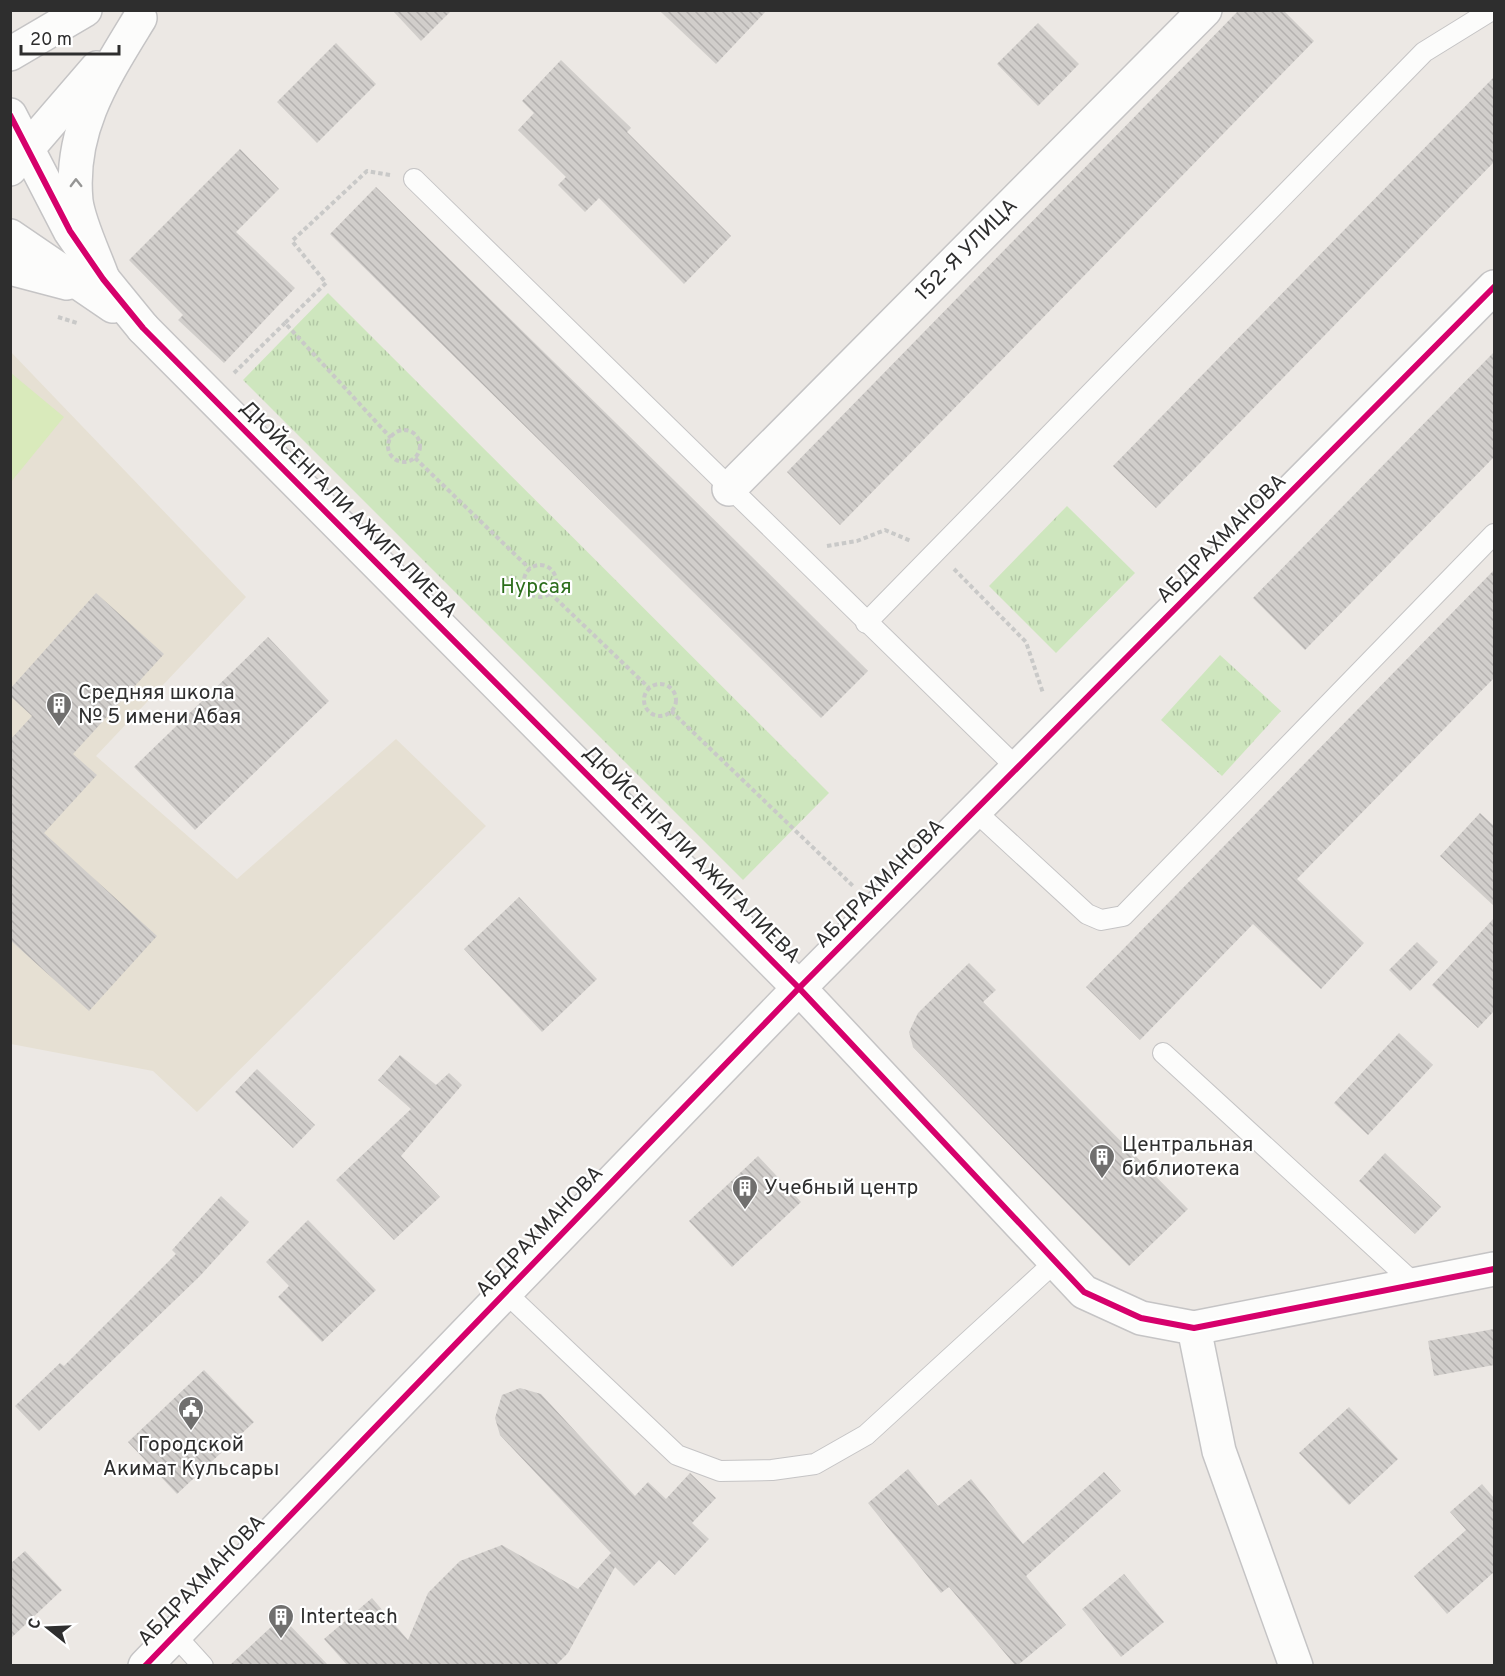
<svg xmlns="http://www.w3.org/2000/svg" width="1505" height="1676" viewBox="0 0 1505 1676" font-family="Overpass,sans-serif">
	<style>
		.education { fill: #e6e0d3 }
		.park { fill: url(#park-tufts) }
		.pitch { fill: #d9eabb }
		.building { fill: url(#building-back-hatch) }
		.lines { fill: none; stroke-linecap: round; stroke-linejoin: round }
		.lane-casing { stroke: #c5c4c5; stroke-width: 22 }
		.street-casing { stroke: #c5c4c5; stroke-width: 36 }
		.secondary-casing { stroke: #c5c4c5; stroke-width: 36 }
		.path { stroke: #c9c9c8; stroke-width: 4; stroke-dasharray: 4.5 3; stroke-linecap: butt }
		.lane { stroke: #fcfcfb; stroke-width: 20 }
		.street { stroke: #fcfcfb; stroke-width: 33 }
		.secondary { stroke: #fcfcfb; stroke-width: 33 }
		.cycleway-casing { stroke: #fff; stroke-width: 10 }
		.cycleway { stroke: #d6006c; stroke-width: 6 }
		.oneway { stroke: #959594 }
		.labels { text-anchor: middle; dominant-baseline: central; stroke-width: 4.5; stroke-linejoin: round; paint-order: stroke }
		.street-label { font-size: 21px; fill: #2e2e2e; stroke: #fff }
		.park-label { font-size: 21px; fill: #2c6e1b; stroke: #fff }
		.poi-label { font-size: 21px; fill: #2e2e2e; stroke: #fff; text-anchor: start }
	</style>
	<defs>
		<pattern id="park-tufts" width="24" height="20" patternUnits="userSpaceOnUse" patternTransform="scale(1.5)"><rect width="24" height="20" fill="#cee6be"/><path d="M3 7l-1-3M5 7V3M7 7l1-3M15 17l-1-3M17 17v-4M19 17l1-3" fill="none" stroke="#b1c6a4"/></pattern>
		<pattern id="building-back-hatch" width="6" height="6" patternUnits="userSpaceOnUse" patternTransform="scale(1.5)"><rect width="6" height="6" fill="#d1cecb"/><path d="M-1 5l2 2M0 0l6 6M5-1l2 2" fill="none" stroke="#b4b1af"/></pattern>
	</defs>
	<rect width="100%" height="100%" fill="#ece8e4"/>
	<polygon class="education" points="10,351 246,597 96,756 237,879 396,739 486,826 197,1112 153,1071 11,1044"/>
	<g class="park">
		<polygon points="328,293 829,793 743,880 243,380"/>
		<polygon points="1067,506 1135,573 1056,653 989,586"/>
		<polygon points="1220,655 1281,711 1222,776 1161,720"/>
	</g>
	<polygon class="pitch" points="11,373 64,417 11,482"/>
	<g class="building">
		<polygon points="392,10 452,10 421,41"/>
		<polygon points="659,10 767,10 716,64"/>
		<polygon points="1239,10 1283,10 1314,41 840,525 787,472"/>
		<polygon points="1038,23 1079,64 1038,106 997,64"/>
		<polygon points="336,43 376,84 317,143 277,102"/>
		<polygon points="561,60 631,128 627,132 731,236 684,284 599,198 585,212 558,185 566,177 518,130 534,113 522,101"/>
		<polygon points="1494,77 1494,162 1156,508 1113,466"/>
		<polygon points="240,149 279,189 236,232 295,288 224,363 178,320 183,315 129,260"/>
		<polygon points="376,187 868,671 821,718 330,234"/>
		<polygon points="1494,352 1494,457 1305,650 1253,598"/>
		<polygon points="1494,570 1494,678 1297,879 1364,943 1321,989 1253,924 1140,1040 1086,987"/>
		<polygon points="96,593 164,654 73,754 97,775 44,833 157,936 89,1011 10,940 10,740 32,716 10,696 10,689"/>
		<polygon points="268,637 329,701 195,830 134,767"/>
		<polygon points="1480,813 1494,826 1494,906 1440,856"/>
		<polygon points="519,897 597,979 542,1032 464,949"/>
		<polygon points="1494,918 1494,1011 1478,1028 1432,985"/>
		<polygon points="1417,942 1438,962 1410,991 1389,970"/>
		<polygon points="969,963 996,990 983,1002 1188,1209 1129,1266 913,1047 909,1032 918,1013"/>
		<polygon points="1399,1033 1433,1065 1368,1135 1334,1103"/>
		<polygon points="400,1055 436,1085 449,1073 462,1085 401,1156 440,1197 394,1240 336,1180 411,1109 378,1080"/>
		<polygon points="257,1069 315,1125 293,1148 235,1092"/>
		<polygon points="1385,1153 1441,1207 1415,1234 1359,1181"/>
		<polygon points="758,1156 801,1202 732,1267 689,1221"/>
		<polygon points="221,1196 249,1222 200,1276 39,1431 15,1406 60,1363 64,1366 176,1254 172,1250"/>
		<polygon points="308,1220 376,1290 322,1342 278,1297 289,1286 266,1262"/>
		<polygon points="1494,1329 1494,1365 1434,1376 1428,1341"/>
		<polygon points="204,1370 254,1422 177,1494 128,1442"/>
		<polygon points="520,1388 541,1394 635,1496 648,1482 666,1499 690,1473 716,1498 692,1523 709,1539 675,1575 659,1560 634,1586 615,1567 568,1653 556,1665 347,1665 324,1639 372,1598 408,1640 428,1593 460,1561 502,1545 578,1589 611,1553 500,1435 495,1418 502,1395"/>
		<polygon points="1349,1407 1398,1459 1349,1505 1299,1453"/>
		<polygon points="908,1469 938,1506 971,1479 1023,1544 1104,1472 1121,1491 1026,1576 1066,1625 1018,1665 1015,1665 949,1587 941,1593 868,1503"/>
		<polygon points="1482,1484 1494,1498 1494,1572 1447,1614 1414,1576 1466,1530 1450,1512"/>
		<polygon points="25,1551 62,1590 10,1639 10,1564"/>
		<polygon points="1124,1574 1164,1622 1121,1657 1082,1609"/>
		<polygon points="282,1617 328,1665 230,1665"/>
	</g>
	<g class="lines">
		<defs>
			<g id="lane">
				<polyline points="414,179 1018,769"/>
				<polyline points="866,623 1424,52 1492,10"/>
				<polyline points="975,811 1087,914 1101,920 1123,916 1494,534"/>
				<polyline points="1163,1053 1417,1286"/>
				<polyline points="505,1292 677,1455 720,1471 772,1470 815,1464 866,1435 1055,1262"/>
				<polyline points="174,1634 203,1666"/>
			</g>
			<g id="street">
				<polyline points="143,328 799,988 1084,1292 1141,1318 1194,1328 1494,1269"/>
				<polyline points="729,489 1205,10"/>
				<polyline points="1194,1328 1219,1451 1296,1666"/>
				<polyline points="145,1666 799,988 1494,287"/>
			</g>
			<g id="secondary">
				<polyline points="10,54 85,10"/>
				<polyline points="10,115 70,231 103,279 143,328"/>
				<polyline points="10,169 97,68"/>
				<polyline points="10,236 113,306"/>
				<polyline points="10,268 67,283"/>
				<path d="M103 279C95 256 79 224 76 201 69 129 104 77 140 18"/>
			</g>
		</defs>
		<use href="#lane" class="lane-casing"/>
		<use href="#street" class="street-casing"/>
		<use href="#secondary" class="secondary-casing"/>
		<g class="path">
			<polyline points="390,175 367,171 292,241 326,283 285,323 391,438"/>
			<polyline points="58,317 77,323"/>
			<polyline points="234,373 285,323"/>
			<circle cx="404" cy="446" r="16"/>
			<polyline points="415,458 530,569"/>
			<polyline points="827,546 857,541 885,530 911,541"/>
			<circle cx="540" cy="581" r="16"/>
			<polyline points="954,569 1026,642 1043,693"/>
			<polyline points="550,593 649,688"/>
			<circle cx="660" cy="700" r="16"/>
			<polyline points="671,711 854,887"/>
		</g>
		<use href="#lane" class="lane"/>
		<use href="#street" class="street"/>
		<use href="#secondary" class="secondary"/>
		<defs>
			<g id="cycleway">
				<polyline points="10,115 70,231 103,279 143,328 799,988 1084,1292 1141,1318 1194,1328 1494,1269"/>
				<polyline points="145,1666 799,988 1494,287"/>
			</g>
		</defs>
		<use href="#cycleway" class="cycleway-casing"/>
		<use href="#cycleway" class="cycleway"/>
	</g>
	<defs><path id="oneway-chevron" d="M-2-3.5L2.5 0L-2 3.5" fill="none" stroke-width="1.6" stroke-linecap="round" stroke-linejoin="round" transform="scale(1.5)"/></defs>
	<use class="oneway" href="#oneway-chevron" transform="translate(76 183) rotate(-91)"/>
	<defs>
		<symbol id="building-pin" viewBox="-11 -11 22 30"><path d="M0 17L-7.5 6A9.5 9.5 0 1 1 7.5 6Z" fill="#706f6e" stroke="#fff"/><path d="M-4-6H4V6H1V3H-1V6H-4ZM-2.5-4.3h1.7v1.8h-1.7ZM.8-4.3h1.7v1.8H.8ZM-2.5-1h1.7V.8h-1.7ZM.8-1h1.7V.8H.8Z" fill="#fff"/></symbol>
		<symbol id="civic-pin" viewBox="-11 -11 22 30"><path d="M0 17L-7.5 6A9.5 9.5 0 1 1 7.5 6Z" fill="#706f6e" stroke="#fff"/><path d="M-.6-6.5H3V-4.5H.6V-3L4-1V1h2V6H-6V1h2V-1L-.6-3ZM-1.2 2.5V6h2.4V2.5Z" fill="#fff"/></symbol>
	</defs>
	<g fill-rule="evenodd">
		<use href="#building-pin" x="44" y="690" width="30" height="40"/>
		<use href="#building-pin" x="1087" y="1142" width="30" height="40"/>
		<use href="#building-pin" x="730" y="1173" width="30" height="40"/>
		<use href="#civic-pin" x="176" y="1394" width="30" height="40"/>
		<use href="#building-pin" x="266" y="1602" width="30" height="40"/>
	</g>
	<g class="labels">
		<g class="street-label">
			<text transform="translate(967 250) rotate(-45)">152-Я УЛИЦА</text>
			<text transform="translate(348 510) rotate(45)">ДЮЙСЕНГАЛИ АЖИГАЛИЕВА</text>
			<text transform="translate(1222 539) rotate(-45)">АБДРАХМАНОВА</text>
			<text transform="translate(691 855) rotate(45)">ДЮЙСЕНГАЛИ АЖИГАЛИЕВА</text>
			<text transform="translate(880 884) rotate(-45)">АБДРАХМАНОВА</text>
			<text transform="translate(540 1232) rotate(-46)">АБДРАХМАНОВА</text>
			<text transform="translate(202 1581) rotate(-46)">АБДРАХМАНОВА</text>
		</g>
		<g class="park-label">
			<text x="536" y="587">Нурсая</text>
		</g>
		<g class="poi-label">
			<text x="78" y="693">Средняя школа<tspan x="78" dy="24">№ 5 имени Абая</tspan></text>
			<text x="1122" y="1145">Центральная<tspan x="1122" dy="24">библиотека</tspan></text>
			<text x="764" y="1188">Учебный центр</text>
			<text x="191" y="1445" text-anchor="middle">Городской<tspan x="191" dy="24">Акимат Кульсары</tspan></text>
			<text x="300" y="1617">Interteach</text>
		</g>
	</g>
	<rect width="1505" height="1676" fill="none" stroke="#2e2e2e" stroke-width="24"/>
	<g transform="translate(48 1628) rotate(288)" stroke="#ffffff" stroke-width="4.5" paint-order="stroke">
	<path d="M0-4.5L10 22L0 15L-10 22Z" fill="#2e2e2e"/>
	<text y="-9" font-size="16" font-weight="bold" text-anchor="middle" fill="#2e2e2e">С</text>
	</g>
	<path d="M21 45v9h98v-9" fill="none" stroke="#2e2e2e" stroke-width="3"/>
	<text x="30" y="45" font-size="18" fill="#2e2e2e" stroke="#ffffff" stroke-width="4.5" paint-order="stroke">20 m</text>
</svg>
